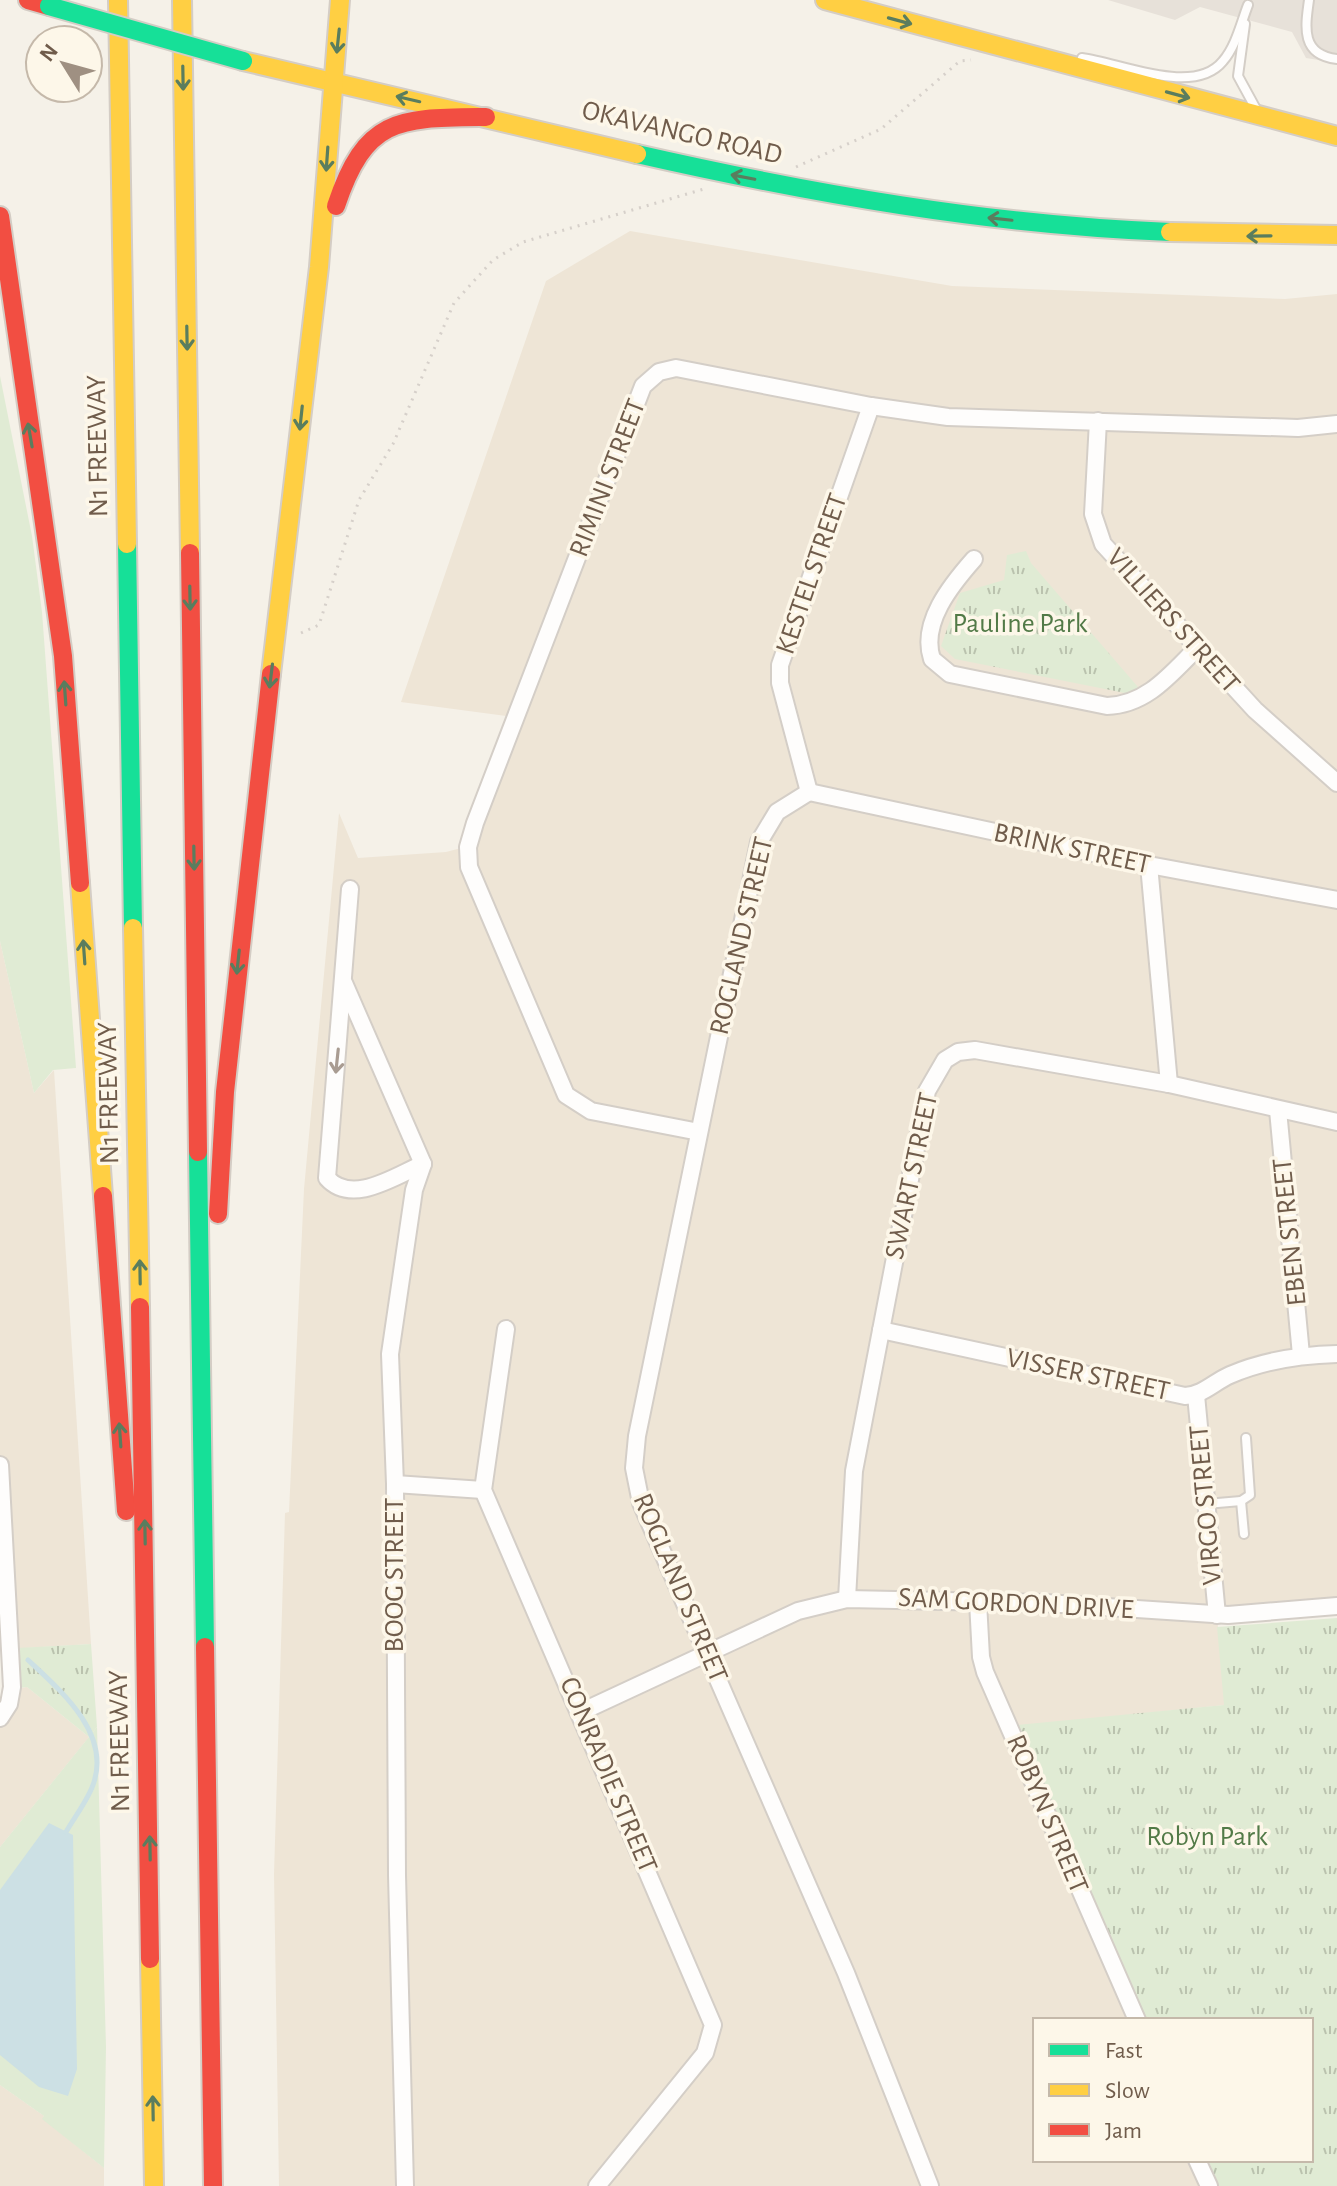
<svg xmlns="http://www.w3.org/2000/svg" width="1337" height="2186" viewBox="0 0 1337 2186" font-family="'Alegreya Sans',sans-serif">
	<style>
		.residential { fill: #eee5d6 }
		.industrial { fill: #e7e1d9 }
		.green { fill: #e0ebd4 }
		.park { fill: url(#park-tufts) }
		.water { fill: #cce0e4 }
		.lines { fill: none; stroke-linecap: round; stroke-linejoin: round }
		.stream { stroke: #cce0e4; stroke-width: 5 }
		.lane-casing { stroke: #d4cec7; stroke-width: 12 }
		.street-casing { stroke: #d4cec7; stroke-width: 20 }
		.fast-casing { stroke: #d4cdc5; stroke-width: 22 }
		.slow-casing { stroke: #d4cdc5; stroke-width: 22 }
		.jam-casing { stroke: #d4cdc5; stroke-width: 22 }
		.path { stroke: #d6d0ca; stroke-width: 3; stroke-dasharray: 2 6; stroke-linecap: butt }
		.lane { stroke: #fefdfc; stroke-width: 8 }
		.street { stroke: #fefdfc; stroke-width: 16 }
		.fast { stroke: #16e098; stroke-width: 18 }
		.slow { stroke: #ffcf43; stroke-width: 18 }
		.jam { stroke: #f24e42; stroke-width: 18 }
		.fast-bridge-casing { stroke: #d4cdc5; stroke-width: 22; stroke-linecap: butt }
		.fast-bridge { stroke: #16e098; stroke-width: 18 }
		.oneway { stroke: #5a7d5e }
		.oneway2 { stroke: #a99c92 }
		.labels { text-anchor: middle; dominant-baseline: central; stroke-width: 7; stroke-linejoin: round; paint-order: stroke }
		.street-label { font-size: 28px; fill: #705c4b; stroke: #fdf7e9 }
		.park-label { font-size: 28px; fill: #527a47; stroke: #fdf7e9 }
	</style>
	<defs>
		<pattern id="park-tufts" width="24" height="20" patternUnits="userSpaceOnUse" patternTransform="scale(2)"><rect width="24" height="20" fill="#e0ebd4"/><path d="M3 7l-1-3M5 7V3M7 7l1-3M15 17l-1-3M17 17v-4M19 17l1-3" fill="none" stroke="#bac2ae"/></pattern>
	</defs>
	<rect width="100%" height="100%" fill="#f5f1e8"/>
	<g class="residential">
		<polygon points="630,231 952,286 1285,299 1337,294 1337,1609 1217,1616 1225,1705 1012,1727 1139,2020 1035,2020 1035,2160 1199,2160 1210,2186 279,2186 274,1874 285,1513 289,1512 304,1189 339,813 358,858 446,852 465,847 513,717 401,702 546,281"/>
		<polygon points="0,941 34,1093 54,1070 91,1644 10,1649 0,1588"/>
		<polygon points="27,1687 89,1737 0,1847 0,1696 10,1703 13,1689"/>
		<polygon points="0,2085 44,2116 43,2119 104,2168 104,2186 0,2186"/>
	</g>
	<polygon class="industrial" points="1108,0 1337,0 1337,63 1306,58 1292,32 1200,7 1175,20"/>
	<g class="green">
		<polygon points="0,376 32,536 42,612 76,1068 53,1070 34,1093 0,941"/>
		<polygon points="97,1727 106,2047 104,2168 42,2119 44,2116 0,2085 0,1847"/>
	</g>
	<g class="park">
		<polygon points="1026,551 1031,563 1138,687 1130,694 955,659 941,646 960,593 1004,580 1007,555"/>
		<polygon points="1337,1618 1337,2186 1219,2186 1208,2160 1311,2160 1311,2020 1146,2020 1017,1725 1224,1705 1217,1627"/>
		<polygon points="91,1644 97,1727 89,1737 27,1687 19,1688 17,1648"/>
	</g>
	<polygon class="water" points="49,1823 73,1835 77,2069 68,2096 39,2087 0,2055 0,1890"/>
	<g class="lines">
		<path class="stream" d="M28 1660C60 1690 110 1732 94 1782 89 1799 75 1816 66 1832"/>
		<defs>
			<g id="lane">
				<path d="M1309 0C1305 28 1301 55 1337 59"/>
				<polyline points="1245,24 1238,76 1256,109"/>
				<path d="M1082 58C1121 63 1194 97 1223 61 1236 46 1241 23 1248 5"/>
				<polyline points="1241,1501 1244,1534"/>
				<polyline points="1206,1504 1241,1501 1250,1495 1246,1438"/>
			</g>
			<g id="street">
				<polyline points="1098,421 1093,514 1103,544 1255,710 1337,783"/>
				<path d="M974 559C951 585 920 623 932 659L950 674 1107 706C1146 705 1170 675 1196 649"/>
				<polyline points="809,792 777,812 759,842 637,1436 634,1468 641,1503 846,1973 930,2186"/>
				<polyline points="809,792 1149,865 1337,900"/>
				<polyline points="809,792 780,683 780,665 871,406"/>
				<polyline points="1149,865 1169,1084"/>
				<path d="M350 889 327 1178C352 1206 395 1176 423 1164"/>
				<polyline points="344,983 423,1164 414,1190 390,1354 395,1484 397,1875 405,2186"/>
				<polyline points="1278,1110 1301,1355"/>
				<polyline points="699,1132 591,1111 566,1095 469,867 468,847 475,823 643,386 659,372 676,368 871,406 948,417 1298,428 1337,424"/>
				<polyline points="506,1329 483,1490 713,2025 705,2053 597,2186"/>
				<path d="M881 1330 1185 1396C1203 1395 1214 1382 1230 1375 1265 1360 1299 1355 1337 1354"/>
				<polyline points="1196,1395 1217,1615"/>
				<polyline points="0,1465 12,1687 9,1704 0,1718"/>
				<polyline points="395,1484 483,1490"/>
				<polyline points="847,1599 854,1471 927,1091 945,1060 958,1052 975,1050 1169,1084 1337,1122"/>
				<polyline points="978,1602 981,1657 985,1672 1137,2020"/>
				<polyline points="581,1712 798,1611 847,1599 1046,1603 1228,1615 1337,1606"/>
				<polyline points="1197,2160 1209,2186"/>
			</g>
			<g id="fast">
				<path d="M637 154C813 194 990 225 1170 232"/>
				<polyline points="127,544 133,928"/>
				<polyline points="198,1152 205,1647"/>
			</g>
			<g id="slow">
				<polyline points="118,0 127,544"/>
				<polyline points="182,0 190,553"/>
				<polyline points="825,0 1337,136"/>
				<polyline points="243,61 637,154"/>
				<polyline points="1170,232 1337,235"/>
				<polyline points="271,674 319,267 340,0"/>
				<polyline points="80,883 103,1196"/>
				<polyline points="133,928 140,1307"/>
				<polyline points="150,1959 154,2186"/>
			</g>
			<g id="jam">
				<polyline points="28,0 49,6"/>
				<path d="M336 206C366 116 399 118 486 117"/>
				<polyline points="0,216 63,656 80,883"/>
				<polyline points="190,553 198,1152"/>
				<polyline points="103,1196 126,1511"/>
				<polyline points="218,1214 225,1092 271,674"/>
				<polyline points="140,1307 150,1959"/>
				<polyline points="205,1647 213,2186"/>
			</g>
		</defs>
		<use href="#lane" class="lane-casing"/>
		<use href="#street" class="street-casing"/>
		<use href="#fast" class="fast-casing"/>
		<use href="#slow" class="slow-casing"/>
		<use href="#jam" class="jam-casing"/>
		<g class="path">
			<polyline points="796,167 881,129 960,61 971,60"/>
			<polyline points="301,633 319,625 359,500 393,444 454,303 493,260 523,242 704,189"/>
		</g>
		<use href="#lane" class="lane"/>
		<use href="#street" class="street"/>
		<use href="#fast" class="fast"/>
		<use href="#slow" class="slow"/>
		<use href="#jam" class="jam"/>
		<defs>
			<polyline id="fast-bridge" points="49,6 243,61"/>
		</defs>
		<use href="#fast-bridge" class="fast-bridge-casing"/>
		<use href="#fast-bridge" class="fast-bridge"/>
	</g>
	<defs><path id="oneway-shaft" d="M-6 0H5M1.5-3L5.5 0L1.5 3" fill="none" stroke-width="1.6" stroke-linecap="round" stroke-linejoin="round" transform="scale(2)"/></defs>
	<g class="oneway">
		<use href="#oneway-shaft" transform="translate(900 21) rotate(15)"/>
		<use href="#oneway-shaft" transform="translate(338 41) rotate(96)"/>
		<use href="#oneway-shaft" transform="translate(183 78) rotate(89)"/>
		<use href="#oneway-shaft" transform="translate(1178 95) rotate(15)"/>
		<use href="#oneway-shaft" transform="translate(408 99) rotate(-167)"/>
		<use href="#oneway-shaft" transform="translate(327 159) rotate(94)"/>
		<use href="#oneway-shaft" transform="translate(743 177) rotate(-169)"/>
		<use href="#oneway-shaft" transform="translate(1000 219) rotate(-174)"/>
		<use href="#oneway-shaft" transform="translate(1259 236) rotate(179)"/>
		<use href="#oneway-shaft" transform="translate(187 338) rotate(89)"/>
		<use href="#oneway-shaft" transform="translate(301 418) rotate(96)"/>
		<use href="#oneway-shaft" transform="translate(30 435) rotate(-100)"/>
		<use href="#oneway-shaft" transform="translate(190 598) rotate(89)"/>
		<use href="#oneway-shaft" transform="translate(271 676) rotate(97)"/>
		<use href="#oneway-shaft" transform="translate(65 693) rotate(-94)"/>
		<use href="#oneway-shaft" transform="translate(194 858) rotate(89)"/>
		<use href="#oneway-shaft" transform="translate(84 952) rotate(-94)"/>
		<use href="#oneway-shaft" transform="translate(238 962) rotate(96)"/>
		<use href="#oneway-shaft" transform="translate(140 1272) rotate(-91)"/>
		<use href="#oneway-shaft" transform="translate(120 1435) rotate(-94)"/>
		<use href="#oneway-shaft" transform="translate(145 1532) rotate(-91)"/>
		<use href="#oneway-shaft" transform="translate(150 1848) rotate(-91)"/>
		<use href="#oneway-shaft" transform="translate(153 2108) rotate(-91)"/>
	</g>
	<use class="oneway2" href="#oneway-shaft" transform="translate(337 1061) rotate(96)"/>
	<g class="labels">
		<g class="street-label">
			<text transform="translate(682 133) rotate(13)">OKAVANGO ROAD</text>
			<text transform="translate(98 446) rotate(-91)">N1 FREEWAY</text>
			<text transform="translate(608 478) rotate(-69)">RIMINI STREET</text>
			<text transform="translate(812 574) rotate(-71)">KESTEL STREET</text>
			<text transform="translate(1173 621) rotate(48)">VILLIERS STREET</text>
			<text transform="translate(1072 849) rotate(12)">BRINK STREET</text>
			<text transform="translate(742 936) rotate(-77)">ROGLAND STREET</text>
			<text transform="translate(109 1093) rotate(-91)">N1 FREEWAY</text>
			<text transform="translate(912 1176) rotate(-78)">SWART STREET</text>
			<text transform="translate(1290 1232) rotate(-96)">EBEN STREET</text>
			<text transform="translate(1088 1375) rotate(12)">VISSER STREET</text>
			<text transform="translate(1206 1505) rotate(-95)">VIRGO STREET</text>
			<text transform="translate(395 1575) rotate(-90)">BOOG STREET</text>
			<text transform="translate(680 1588) rotate(67)">ROGLAND STREET</text>
			<text transform="translate(1016 1604) rotate(3)">SAM GORDON DRIVE</text>
			<text transform="translate(120 1741) rotate(-91)">N1 FREEWAY</text>
			<text transform="translate(608 1775) rotate(67)">CONRADIE STREET</text>
			<text transform="translate(1047 1814) rotate(67)">ROBYN STREET</text>
		</g>
		<g class="park-label">
			<text x="1020" y="624">Pauline Park</text>
			<text x="1207" y="1837">Robyn Park</text>
		</g>
	</g>
	<rect x="1033" y="2018" width="280" height="144" fill="#fdf7e9" stroke="#c5b9aa" stroke-width="2"/>
	<rect x="1049" y="2044" width="40" height="12" fill="#16e098" stroke="#c5b9aa" stroke-width="2"/>
	<text x="1105" y="2058" font-size="24" fill="#705c4b">Fast</text>
	<rect x="1049" y="2084" width="40" height="12" fill="#ffcf43" stroke="#c5b9aa" stroke-width="2"/>
	<text x="1105" y="2098" font-size="24" fill="#705c4b">Slow</text>
	<rect x="1049" y="2124" width="40" height="12" fill="#f24e42" stroke="#c5b9aa" stroke-width="2"/>
	<text x="1105" y="2138" font-size="24" fill="#705c4b">Jam</text>
	<g transform="translate(64 64) rotate(307)"><circle r="38" fill="#fdf7e9" stroke="#c5b9aa" stroke-width="2"/>
	<path d="M0-6L14 30L0 20L-14 30Z" fill="#9f9082"/>
	<text y="-12" font-size="22" font-weight="bold" text-anchor="middle" fill="#705c4b">N</text>
	</g>
</svg>
